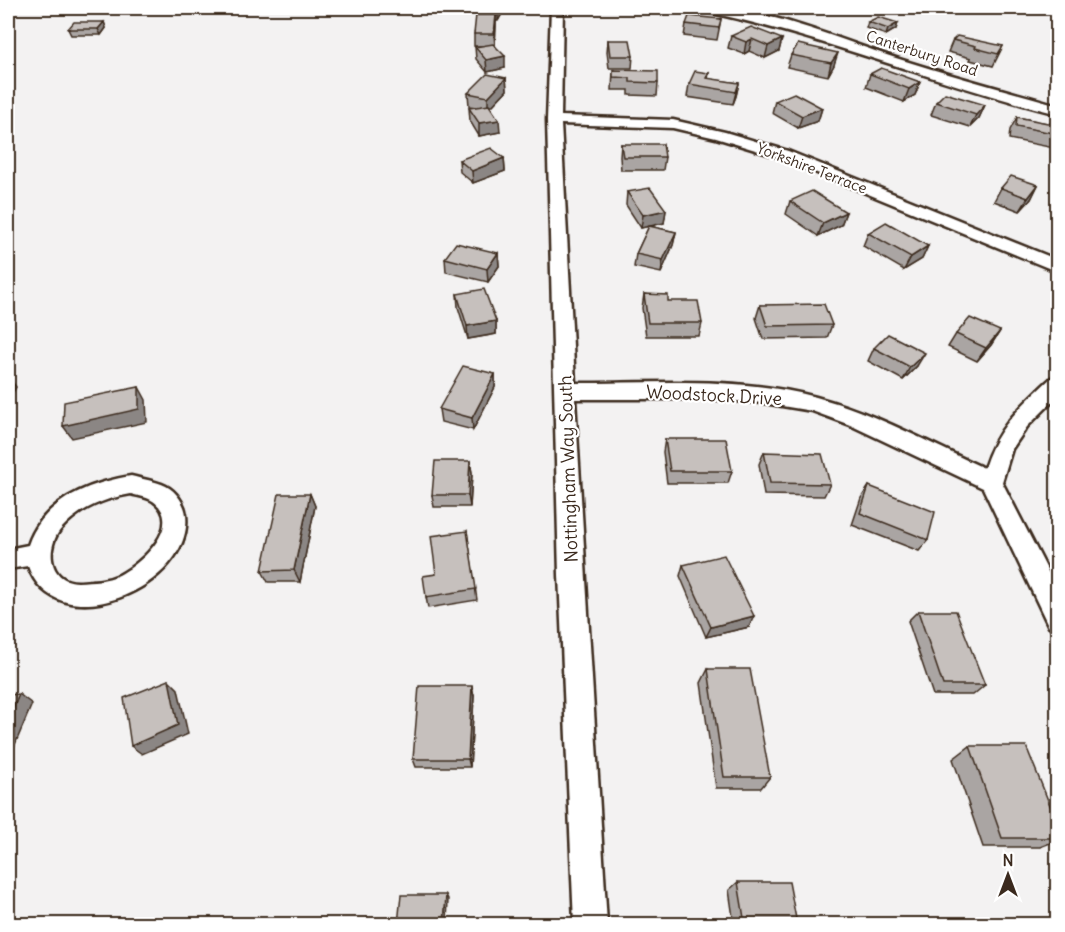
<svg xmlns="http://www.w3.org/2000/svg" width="1065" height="932" viewBox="0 0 1065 932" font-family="Delius,sans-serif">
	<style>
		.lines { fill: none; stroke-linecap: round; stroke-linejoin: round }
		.minor-casing { stroke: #3b2a1e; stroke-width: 5 }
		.minor { fill: #fff; fill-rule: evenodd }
		.wall { fill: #aaa5a3; stroke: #3b2a1e; stroke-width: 1.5 }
		.shaded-wall { fill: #8b8684; stroke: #3b2a1e; stroke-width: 1.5 }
		.building { fill: #c6c0bd; stroke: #3b2a1e; stroke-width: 1.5 }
		.labels { text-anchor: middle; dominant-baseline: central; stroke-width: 4.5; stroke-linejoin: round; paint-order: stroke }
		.far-street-label { font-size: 15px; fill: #3b2a1e; stroke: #fff }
		.street-label { font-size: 18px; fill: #3b2a1e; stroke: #fff }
	</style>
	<rect width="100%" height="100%" fill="#f3f2f2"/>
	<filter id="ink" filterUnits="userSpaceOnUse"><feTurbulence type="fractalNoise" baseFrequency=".0167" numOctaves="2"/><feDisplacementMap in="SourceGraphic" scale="12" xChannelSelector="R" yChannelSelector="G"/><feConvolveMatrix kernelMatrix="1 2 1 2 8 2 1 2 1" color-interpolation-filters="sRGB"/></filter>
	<g filter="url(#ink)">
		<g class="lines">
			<defs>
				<g id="minor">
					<path d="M551 8H563L561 116 673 120 725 132 788 151 1058 260V272L778 157 716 138 673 128 561 124 575 383C654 383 739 376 816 397 875 413 929 443 984 468 997 427 1020 407 1051 378L1058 376V396L1027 427 1012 449 1002 482 1058 591V631L1049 627 983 488 850 425 812 411 764 403 707 399H575L607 924H574L559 575 547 120Z"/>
					<path d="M701 8C752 2 848 43 899 59 952 76 1005 90 1058 105V114C939 85 826 37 707 12Z"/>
					<path d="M131 476C142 479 156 481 166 486 176 491 185 504 186 515 194 586 56 646 28 566L8 569V549L28 545C43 501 88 483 131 476ZM131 494C138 496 147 497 153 501 185 524 141 564 119 575 106 581 93 581 78 582 48 582 45 546 62 528 80 508 106 498 131 494Z"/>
				</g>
			</defs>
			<use href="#minor" class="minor-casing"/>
			<use href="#minor" class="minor"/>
		</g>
		<g class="wall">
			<polygon points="481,8 505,8 498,21 496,21 495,45 505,68 487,72 476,59 475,47 483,46 474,46 474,34 481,15"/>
			<polygon points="993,8 1013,8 1006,12"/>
			<polygon points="721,19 717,40 684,36 686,24"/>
			<polygon points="104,22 106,28 101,35 71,35 68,29"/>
			<polygon points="868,22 898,23 896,29 886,35 866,28"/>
			<polygon points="731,36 782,39 779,51 765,58 749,51 744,54 728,48"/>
			<polygon points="608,40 633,56 632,68 609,68 607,52"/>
			<polygon points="953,40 1003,46 993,66 970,60 971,58 948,52"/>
			<polygon points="798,44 834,65 828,76 787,67 791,55"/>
			<polygon points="613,70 658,83 657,96 629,95 629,90 612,90"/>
			<polygon points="709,73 708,79 739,83 736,96 733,104 687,97 689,84"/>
			<polygon points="870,74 920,82 915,95 904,102 866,87"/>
			<polygon points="506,78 507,90 491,107 500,132 479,136 470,121 469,108 476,107 469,106 468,93"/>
			<polygon points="775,101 822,108 818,121 798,128 772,113"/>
			<polygon points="936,102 985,105 979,118 970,127 931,115"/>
			<polygon points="1017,117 1058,125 1058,141 1054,148 1009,139 1010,130"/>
			<polygon points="621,144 665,157 663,170 621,170 620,157"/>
			<polygon points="504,158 505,171 473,183 460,172 459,160"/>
			<polygon points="1038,185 1031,199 1020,211 994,201 1001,188"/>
			<polygon points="627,192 666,210 664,223 649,226 676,232 673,245 661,273 634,267 636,254 649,226 641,228 626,205"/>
			<polygon points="790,201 846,212 841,225 818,236 786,214"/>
			<polygon points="1058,205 1058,222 1051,220 1054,210"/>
			<polygon points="868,233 928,246 922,259 904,270 863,246"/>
			<polygon points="498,253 499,266 488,282 446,272 445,258"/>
			<polygon points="457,294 496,321 496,334 468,339 458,307"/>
			<polygon points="644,294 668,301 702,323 699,336 646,336 642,308"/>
			<polygon points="760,305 832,325 827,338 763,339 756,318"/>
			<polygon points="1000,331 991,345 977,361 948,347 956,334"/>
			<polygon points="874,348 917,366 903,380 868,361"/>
			<polygon points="495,374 495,387 473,430 441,422 439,409"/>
			<polygon points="665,439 732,471 728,483 667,483 663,452"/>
			<polygon points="764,452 830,484 824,496 764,495 759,464"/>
			<polygon points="470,461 472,473 470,507 434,507 432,495"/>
			<polygon points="869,486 928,540 919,551 852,525 861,498"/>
			<polygon points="310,494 315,506 300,582 268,582 262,571"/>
			<polygon points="467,531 477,600 428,608 426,597 436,574"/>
			<polygon points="683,565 749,627 706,637 680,576"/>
			<polygon points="918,611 985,685 973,695 933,695 908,621"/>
			<polygon points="708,669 770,777 761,788 716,788 701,683"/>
			<polygon points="474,696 470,767 416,767 413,759"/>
			<polygon points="970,746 1058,825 1058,840 1040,847 983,847 953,759"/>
			<polygon points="738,882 797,924 734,924 729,890"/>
		</g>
		<g class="shaded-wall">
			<polygon points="499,8 505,8 498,21 498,10"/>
			<polygon points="496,15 496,27 495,46 494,34"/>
			<polygon points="104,22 106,28 101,35 98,29"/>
			<polygon points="898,23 896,29 886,35 888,29"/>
			<polygon points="752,39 749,51 744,54 746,42"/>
			<polygon points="782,39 779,51 765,58 768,46"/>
			<polygon points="838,53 834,65 828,76 831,63"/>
			<polygon points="505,56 505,68 487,72 486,60"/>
			<polygon points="506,78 507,90 488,110 488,97"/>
			<polygon points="920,82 915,95 904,102 909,89"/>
			<polygon points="739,83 736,96 733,104 736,92"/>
			<polygon points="985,105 979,118 970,127 976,115"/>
			<polygon points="822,108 818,121 798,128 802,116"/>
			<polygon points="499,120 500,132 479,136 479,123"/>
			<polygon points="504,158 505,171 473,183 472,171"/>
			<polygon points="1038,185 1031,199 1020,211 1028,198"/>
			<polygon points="666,210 664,223 641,228 643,215"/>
			<polygon points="846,212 841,225 818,236 823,223"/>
			<polygon points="676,232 673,245 661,273 663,260"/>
			<polygon points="928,246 922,259 904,270 911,257"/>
			<polygon points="498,253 499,266 488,282 487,269"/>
			<polygon points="496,321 496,334 468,339 467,326"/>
			<polygon points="1000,331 991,345 977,361 986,348"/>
			<polygon points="925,353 917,366 903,380 910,367"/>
			<polygon points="495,374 495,387 473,430 472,418"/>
			<polygon points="8,376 16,387 8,401"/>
			<polygon points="139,387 146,400 147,422 72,438 63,426"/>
			<polygon points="470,461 472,473 470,507 468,495"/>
			<polygon points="310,494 315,506 300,582 294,570"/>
			<polygon points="754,616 749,627 706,637 711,627"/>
			<polygon points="169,680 178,689 188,734 142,754 131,746"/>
			<polygon points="472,686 474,696 470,767 468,759"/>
			<polygon points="19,694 32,704 9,759 8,758 8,721"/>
			<polygon points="446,895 448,899 447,924 444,924"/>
		</g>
		<g class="building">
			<polygon points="481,8 499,8 498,10"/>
			<polygon points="476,15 496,15 494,34 474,34"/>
			<polygon points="689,16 721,19 719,28 686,24"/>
			<polygon points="878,17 898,23 888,29 868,22"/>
			<polygon points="74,22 104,22 98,29 68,29"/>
			<polygon points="751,27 782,39 768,46 752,39 746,42 731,36"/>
			<polygon points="957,36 1003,46 998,54 975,48 976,46 953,40"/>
			<polygon points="608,40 630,40 633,56 610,56"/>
			<polygon points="493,44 505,56 486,60 475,47"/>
			<polygon points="798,44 838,53 831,63 791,55"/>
			<polygon points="881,68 920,82 909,89 870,74"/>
			<polygon points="613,70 658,71 658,83 630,82 630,78 613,77"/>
			<polygon points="695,71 709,73 706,78 739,83 736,92 689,84"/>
			<polygon points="487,74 506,78 488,97 468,93"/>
			<polygon points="794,93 822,108 802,116 775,101"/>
			<polygon points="945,93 985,105 976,115 936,102"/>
			<polygon points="489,105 499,120 479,123 469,108"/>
			<polygon points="1017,117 1058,125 1058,134 1016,126"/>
			<polygon points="621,144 663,144 665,157 623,157"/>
			<polygon points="491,148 504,158 472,171 459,160"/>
			<polygon points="1011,176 1038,185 1028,198 1001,188"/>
			<polygon points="650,188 666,210 643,215 627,192"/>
			<polygon points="812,191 846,212 823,223 790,201"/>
			<polygon points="886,222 928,246 911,257 868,233"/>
			<polygon points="649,226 676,232 663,260 636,254"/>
			<polygon points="456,243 498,253 487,269 445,258"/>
			<polygon points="484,289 496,321 467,326 457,294"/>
			<polygon points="644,294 668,295 668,301 698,301 702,323 648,323"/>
			<polygon points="824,304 832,325 767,326 760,305"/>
			<polygon points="970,318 1000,331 986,348 956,334"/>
			<polygon points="888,334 925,353 910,367 874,348"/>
			<polygon points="463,366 495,374 472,418 439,409"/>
			<polygon points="139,387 139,409 63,426 64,402"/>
			<polygon points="665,439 726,439 732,471 670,471"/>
			<polygon points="764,452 822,454 830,484 770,483"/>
			<polygon points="435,461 470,461 468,495 432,495"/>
			<polygon points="869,486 935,512 928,540 860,513"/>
			<polygon points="279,494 310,494 294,570 262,571"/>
			<polygon points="467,531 476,589 426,597 423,576 436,574 431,536"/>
			<polygon points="724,555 754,616 711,627 683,565"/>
			<polygon points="918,611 956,611 985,685 943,685"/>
			<polygon points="708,669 750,669 770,777 724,777"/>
			<polygon points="169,680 178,725 131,746 124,698"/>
			<polygon points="419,686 472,686 468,759 413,759"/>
			<polygon points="19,694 8,721 8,695"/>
			<polygon points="970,746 1026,746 1058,825 1058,838 1002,838"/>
			<polygon points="738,882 789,882 797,924 745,924"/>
			<polygon points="401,895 446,895 444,924 398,924"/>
		</g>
	</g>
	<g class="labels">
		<g class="far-street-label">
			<text transform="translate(922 53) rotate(18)">Canterbury Road</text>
			<text transform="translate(812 168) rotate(21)">Yorkshire Terrace</text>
		</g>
		<g class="street-label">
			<text transform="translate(714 395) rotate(3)">Woodstock Drive</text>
			<text transform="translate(568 469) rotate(-92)">Nottingham Way South</text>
		</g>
	</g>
	<rect width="1065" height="932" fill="none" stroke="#fff" stroke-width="30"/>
	<rect x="15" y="15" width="1035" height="902" fill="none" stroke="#3b2a1e" stroke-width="2" filter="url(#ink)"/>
	<g transform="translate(1008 875)" stroke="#ffffff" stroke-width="4.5" paint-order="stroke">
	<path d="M0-4.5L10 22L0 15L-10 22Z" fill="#3b2a1e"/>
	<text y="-9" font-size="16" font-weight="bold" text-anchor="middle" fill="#3b2a1e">N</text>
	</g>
</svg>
